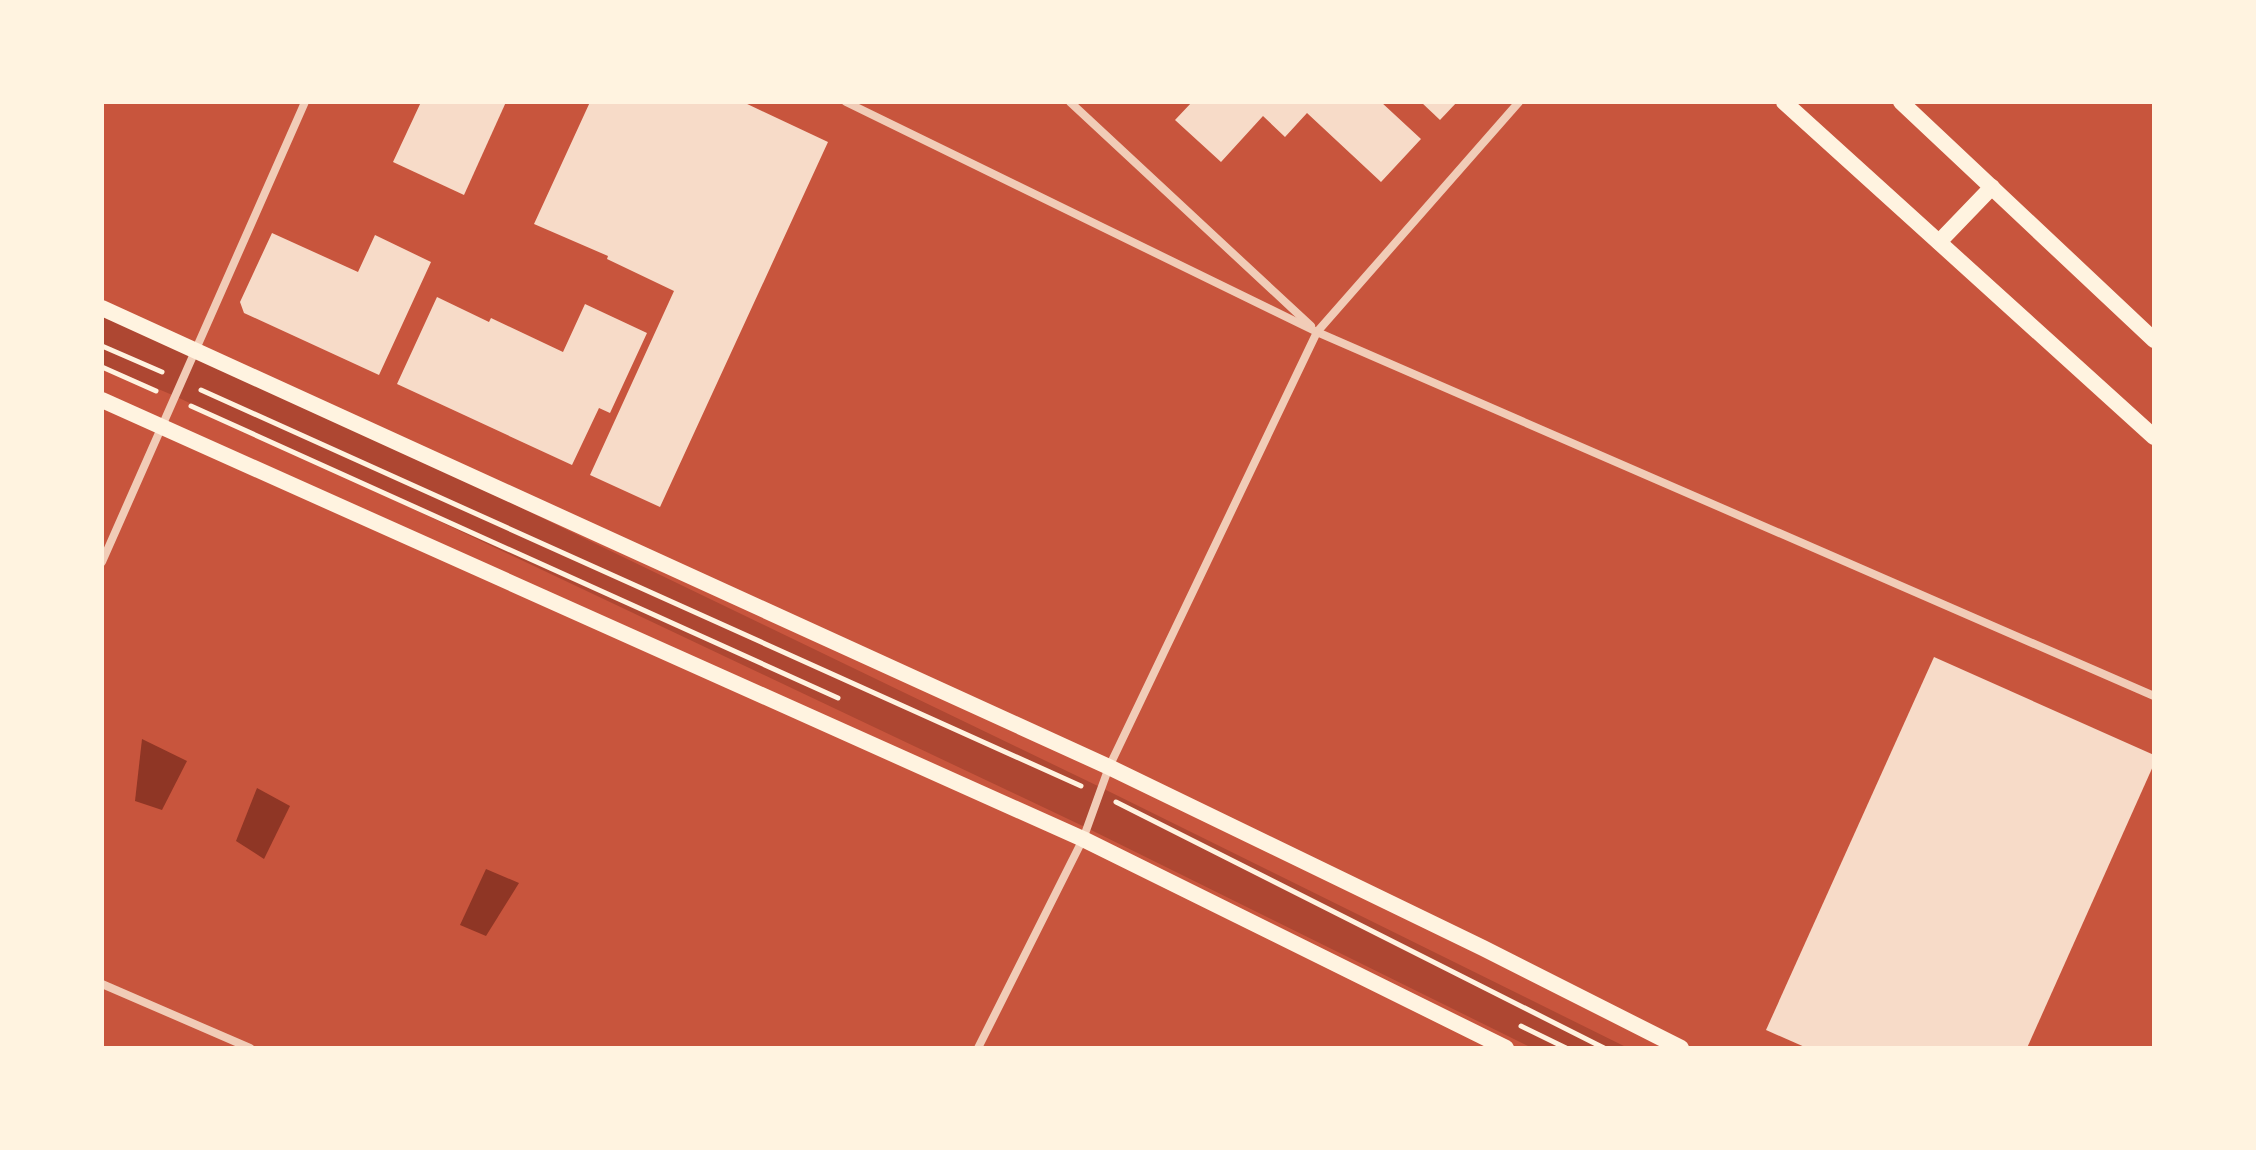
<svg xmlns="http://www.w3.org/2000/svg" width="2256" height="1150" viewBox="0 0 2256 1150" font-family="'Fira Sans Condensed',sans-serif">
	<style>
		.green { fill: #ae4732 }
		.water { fill: #8f3625 }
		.building { fill: #f7dbc8 }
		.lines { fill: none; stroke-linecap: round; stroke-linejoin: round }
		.path { stroke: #fff3e0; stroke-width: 5 }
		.minor { stroke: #f1ccb7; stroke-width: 8 }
		.secondary { stroke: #fff3e0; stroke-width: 16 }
	</style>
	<rect width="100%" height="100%" fill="#c8553d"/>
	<polygon class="green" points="102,312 196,351 1102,788 1628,1048 1532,1048 1087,828 177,397 102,365"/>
	<g class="water">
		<polygon points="142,739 187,761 162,810 135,801"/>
		<polygon points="257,788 290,806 264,859 236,841"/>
		<polygon points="486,869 519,883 486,936 460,925"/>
	</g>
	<g class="building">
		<polygon points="421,102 506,102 464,195 393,162"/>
		<polygon points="590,102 743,102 828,142 660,507 590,475 674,291 607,259 608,256 534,224"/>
		<polygon points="1192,102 1381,102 1421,139 1381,182 1307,113 1285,137 1263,116 1221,162 1175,120"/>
		<polygon points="1421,102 1457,102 1440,120"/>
		<polygon points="272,233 358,272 375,235 431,262 379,375 244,313 240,302"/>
		<polygon points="437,297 489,322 491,318 563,352 585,304 647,333 610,413 599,408 572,465 397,384"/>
		<polygon points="1934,657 2154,755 2154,764 2027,1048 1807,1048 1766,1030"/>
	</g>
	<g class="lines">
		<g class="path">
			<polyline points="102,346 162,372"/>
			<polyline points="102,367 156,391"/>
			<polyline points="201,390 1081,786"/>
			<polyline points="191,406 838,698"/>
			<polyline points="1116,802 1604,1048"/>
			<polyline points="1521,1026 1566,1048"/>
		</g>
		<g class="minor">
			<polyline points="846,102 1317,332 2154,696"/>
			<polyline points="1070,102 1311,326"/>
			<polyline points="102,562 305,102"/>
			<polyline points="102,984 250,1048"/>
			<polyline points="978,1048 1083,839 1109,767 1317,332 1519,102"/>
		</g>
		<g class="secondary">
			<polyline points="1784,102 2154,437"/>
			<polyline points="1901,102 2154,340"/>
			<polyline points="1939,242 1992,187"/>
			<polyline points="102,308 1109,767 1483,948 1681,1048"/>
			<polyline points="102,400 1083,839 1506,1048"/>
		</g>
	</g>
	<rect width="2256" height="1150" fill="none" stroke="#fff3e0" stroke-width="208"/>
</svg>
